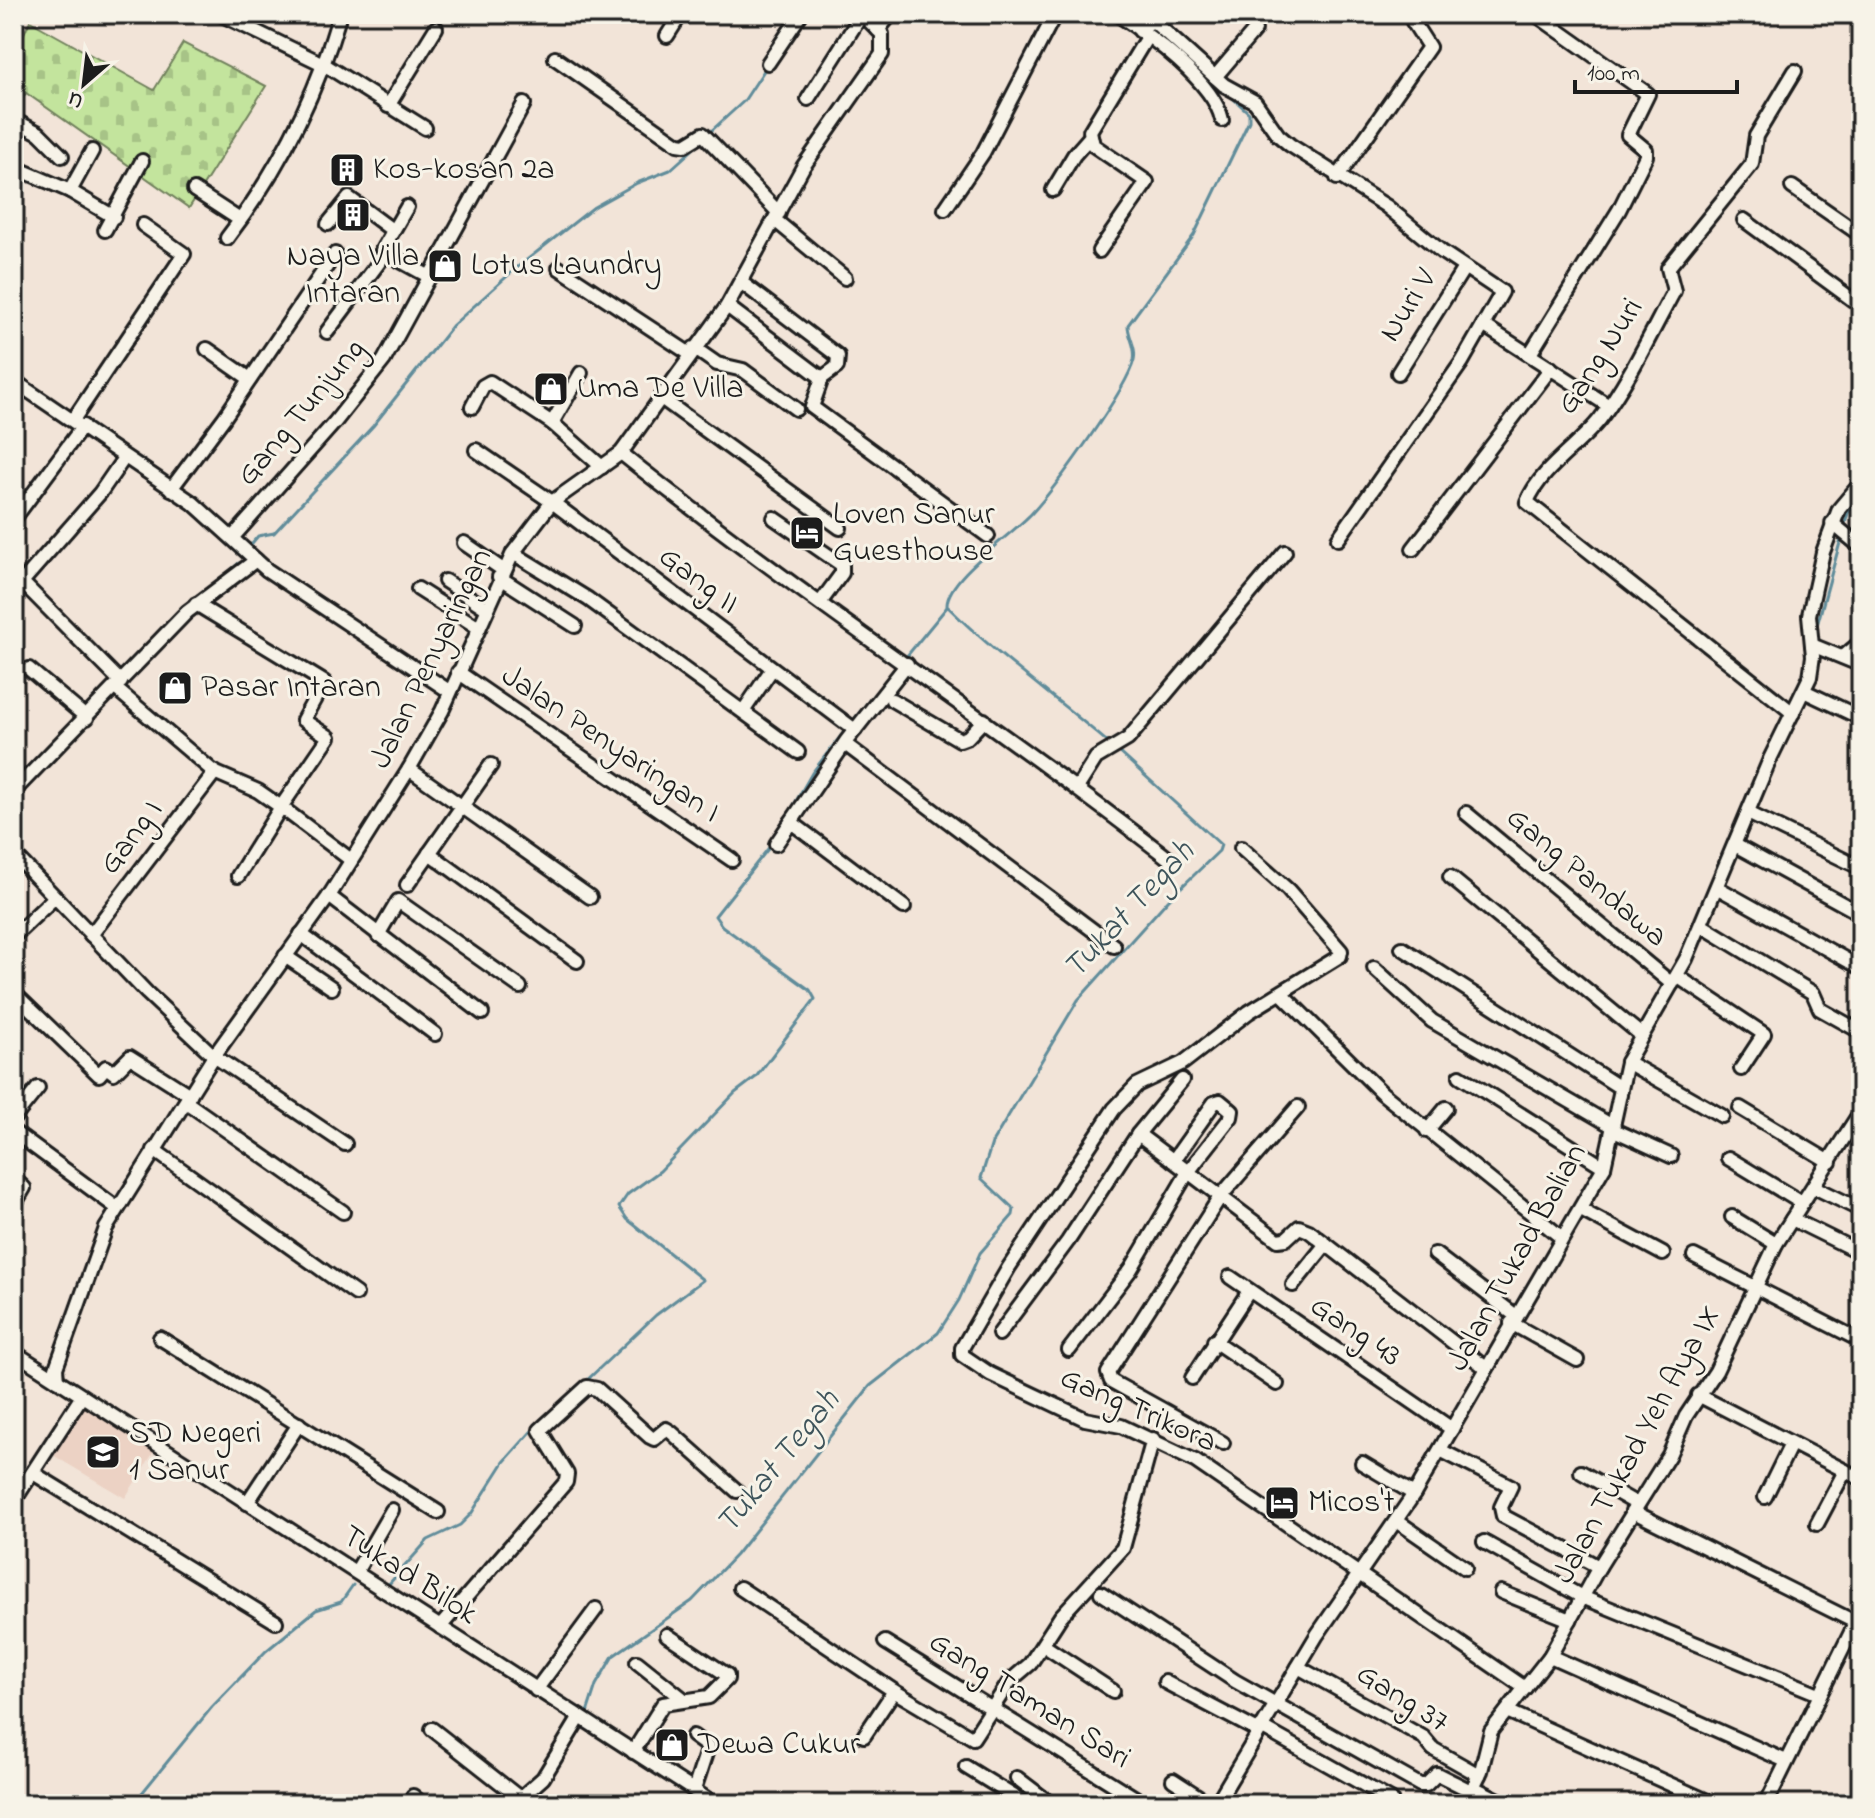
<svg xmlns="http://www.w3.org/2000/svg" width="1875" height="1818" viewBox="0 0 1875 1818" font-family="'Indie Flower',sans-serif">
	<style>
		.built { fill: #ecd2c4 }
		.cemetery { fill: url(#cemetery-stones); stroke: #70805c; stroke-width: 2 }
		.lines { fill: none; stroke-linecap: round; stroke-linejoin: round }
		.stream { stroke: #608c9a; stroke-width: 3 }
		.minor-casing { stroke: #1c1c1c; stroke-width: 18 }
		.minor { stroke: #f7f3e8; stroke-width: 12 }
		.labels { text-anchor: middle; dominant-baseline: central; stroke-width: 6; stroke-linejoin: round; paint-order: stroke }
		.poi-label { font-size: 32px; fill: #1c1c1c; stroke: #f7f3e8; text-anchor: start }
		.street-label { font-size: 32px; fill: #1c1c1c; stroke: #f7f3e8 }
		.water-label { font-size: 34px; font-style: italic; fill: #3e545b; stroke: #f7f3e8 }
	</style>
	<defs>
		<pattern id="cemetery-stones" width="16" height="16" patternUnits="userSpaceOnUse" patternTransform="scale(2)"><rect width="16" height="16" fill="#c3e49d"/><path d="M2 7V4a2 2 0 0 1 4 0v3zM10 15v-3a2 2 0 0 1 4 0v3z" fill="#a7c387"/></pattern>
	</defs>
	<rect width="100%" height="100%" fill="#f2e4d8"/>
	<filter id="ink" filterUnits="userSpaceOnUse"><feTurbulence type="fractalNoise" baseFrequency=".0125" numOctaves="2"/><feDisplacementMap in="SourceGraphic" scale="16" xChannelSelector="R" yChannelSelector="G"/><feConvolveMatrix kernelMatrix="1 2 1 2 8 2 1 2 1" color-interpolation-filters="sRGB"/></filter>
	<g filter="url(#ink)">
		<polygon class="built" points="80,1405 85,1405 155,1450 125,1498 51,1454"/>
		<polygon class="cemetery" points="30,21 154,90 183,43 266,86 189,208 26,93 14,111 14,54"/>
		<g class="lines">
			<g class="stream">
				<polyline points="1129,14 1141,24"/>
				<polyline points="1163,40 1176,51"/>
				<polyline points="1196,70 1221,90"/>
				<polyline points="710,132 744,101 767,66"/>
				<polyline points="1844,527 1848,513 1861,497"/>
				<polyline points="247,549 258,536 274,533 373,426 453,325 514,270 594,207 637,183 670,170 700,143"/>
				<polyline points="216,583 239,563"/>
				<polyline points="1816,629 1841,539"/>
				<polyline points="1818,653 1846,665"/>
				<polyline points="906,657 947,607"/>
				<polyline points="852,722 893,671"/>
				<path d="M1111 745C1057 698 998 657 947 606 946 578 1012 535 1032 513 1055 488 1126 391 1134 360 1137 347 1128 337 1128 325L1194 235 1249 121V113L1228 94"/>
				<polyline points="783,824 812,773 847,728"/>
				<polyline points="1709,1369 1716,1359"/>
				<polyline points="585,1382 656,1315 703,1280 627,1219 619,1207 628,1194 660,1171 735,1093 756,1077 815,999 810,990 722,926 715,916 771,845"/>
				<polyline points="1684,1411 1705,1374"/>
				<polyline points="370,1575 388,1585 428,1540 460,1525 471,1514 504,1462 538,1424"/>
				<polyline points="586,1716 596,1685 613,1656 692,1601 736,1555 870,1386 938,1333 959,1300 980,1253 1013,1215 1014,1209 981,1178 992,1143 1078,1000 1168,900 1219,851 1221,845 1117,750"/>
				<polyline points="1483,1739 1486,1725 1503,1706"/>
				<polyline points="564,1754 583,1723"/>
				<polyline points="133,1804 212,1707 266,1651 316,1610 341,1602 353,1585"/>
				<polyline points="525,1804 542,1787"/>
			</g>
			<defs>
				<g id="minor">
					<polyline points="220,14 325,65 425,128"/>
					<path d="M1117 14C1149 35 1214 82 1222 120"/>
					<polyline points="1679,14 1689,14"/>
					<polyline points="878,30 891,14"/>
					<polyline points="1140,31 1152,20 1224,85 1255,102 1278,135 1290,145 1386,206 1442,252 1502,292 1462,362 1338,539"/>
					<polyline points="667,36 681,14"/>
					<polyline points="555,58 678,144 685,145 703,134 779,213"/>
					<polyline points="768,63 801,14"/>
					<polyline points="1215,77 1255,30"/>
					<polyline points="808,99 862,14"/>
					<polyline points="388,106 436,28"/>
					<polyline points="14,120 39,133 62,156"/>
					<polyline points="14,167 70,191 114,217"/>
					<polyline points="1337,178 1429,47 1413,22 1420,14"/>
					<polyline points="1792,187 1861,235"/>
					<polyline points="194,190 240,220"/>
					<polyline points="1053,190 1074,155 1089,138"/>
					<polyline points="70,191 92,151"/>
					<polyline points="945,209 983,153 1055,14"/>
					<polyline points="1744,220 1861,306"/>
					<polyline points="776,221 845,278"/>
					<polyline points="328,224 349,198 392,230"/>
					<polyline points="105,230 142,161"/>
					<path d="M227 238C279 170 316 96 340 14"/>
					<polyline points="1099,251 1147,182 1093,145 1090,131 1147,37"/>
					<polyline points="386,253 382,250 407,207"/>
					<polyline points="559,268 690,354"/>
					<polyline points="742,283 838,356 837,367 822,378 812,407 988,536"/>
					<polyline points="727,306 822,378"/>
					<polyline points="1483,325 1609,406"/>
					<polyline points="327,332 386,253 430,277"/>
					<polyline points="694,348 717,364 743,370 796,409"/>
					<polyline points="207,349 250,379"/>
					<polyline points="1530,354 1619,210 1646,156 1646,150 1628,135 1648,94 1535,14"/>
					<polyline points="1398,373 1464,268"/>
					<polyline points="14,381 193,503 267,570 449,691"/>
					<polyline points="661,398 840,528"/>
					<polyline points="472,407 483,386 490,382 552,423 602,467"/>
					<polyline points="73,420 184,254 143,225"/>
					<polyline points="552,423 581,373"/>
					<polyline points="476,450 552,502 855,730"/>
					<path d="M621 453C799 596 992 721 1173 862"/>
					<polyline points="171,489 224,418 335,254"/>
					<polyline points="774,518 842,565 842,573 820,603"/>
					<polyline points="14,519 83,426"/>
					<polyline points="1832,523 1861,547"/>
					<polyline points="233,537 335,422 384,360 524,104"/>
					<polyline points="464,543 503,570"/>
					<polyline points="1413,549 1551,368"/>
					<polyline points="513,553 588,599 798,752"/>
					<polyline points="14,574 121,682"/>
					<polyline points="499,577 575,626"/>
					<polyline points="445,581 486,608"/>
					<polyline points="22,582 100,493 124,458"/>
					<polyline points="418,589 479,628"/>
					<polyline points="196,604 324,682 303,720 329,737 281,807 351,860"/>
					<polyline points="1812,645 1861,665"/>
					<polyline points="1843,657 1861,642"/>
					<polyline points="29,669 87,718"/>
					<polyline points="458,672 732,860"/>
					<polyline points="115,688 214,772 258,791 281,807 238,876"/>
					<polyline points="1804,691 1861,718"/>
					<polyline points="892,700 960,740 968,737 984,720"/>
					<polyline points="744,710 772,669"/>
					<path d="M1793 713 1527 502C1541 468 1578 447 1600 419 1629 381 1651 333 1674 291L1668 268 1752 164 1756 136 1795 71"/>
					<polyline points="845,744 1114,946"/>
					<polyline points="409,769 590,897"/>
					<polyline points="1077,788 1096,758 1128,739 1285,552"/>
					<polyline points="14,791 187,612 256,560"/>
					<polyline points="1466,813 1672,984"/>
					<polyline points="1748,813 1861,868"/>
					<polyline points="791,822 904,907"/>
					<polyline points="776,844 847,740 907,664"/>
					<polyline points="1735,845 1861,914"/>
					<polyline points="1241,848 1288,890 1341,951 1340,956 1249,1012 1183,1063 1137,1085 1114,1109 1009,1267 962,1348 962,1355 990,1374 1085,1419 1121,1426 1195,1461 1525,1688"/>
					<polyline points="429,853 577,961"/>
					<polyline points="14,854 147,993 214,1056 345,1144"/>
					<polyline points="1450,877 1640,1034"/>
					<polyline points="407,885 491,765"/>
					<polyline points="1718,888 1861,968"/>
					<polyline points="329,896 482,1013"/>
					<polyline points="1701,925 1813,993 1820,1009 1861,1032"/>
					<polyline points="301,934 435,1034"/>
					<polyline points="91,935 215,772"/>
					<polyline points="378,935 398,901 520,987"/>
					<polyline points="14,936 55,897"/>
					<polyline points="1402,948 1619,1087"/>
					<polyline points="285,956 332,988"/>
					<polyline points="1374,968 1432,1021 1614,1127"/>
					<polyline points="1677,976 1764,1034 1741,1069"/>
					<polyline points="14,993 99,1075 106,1067 114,1073 130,1057 190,1095"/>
					<polyline points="1282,994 1382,1093 1562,1238"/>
					<polyline points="1627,1062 1722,1116"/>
					<polyline points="1460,1076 1604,1167"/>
					<polyline points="186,1102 343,1212"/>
					<polyline points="1740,1108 1830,1162"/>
					<polyline points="14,1118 38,1088"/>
					<polyline points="1614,1130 1671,1156"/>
					<polyline points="1427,1131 1446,1108"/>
					<polyline points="14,1132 117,1208"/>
					<polyline points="1138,1134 1278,1240 1286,1239 1299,1227 1309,1231 1486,1368"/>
					<polyline points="154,1150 356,1294"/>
					<polyline points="1728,1158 1802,1203"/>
					<polyline points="14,1179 24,1188 14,1205"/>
					<polyline points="1814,1187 1861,1210"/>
					<polyline points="1581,1210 1663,1254"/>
					<polyline points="1732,1217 1776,1244"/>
					<polyline points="1792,1219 1861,1253"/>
					<polyline points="1435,1254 1516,1316"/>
					<polyline points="1694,1256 1861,1341"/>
					<polyline points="1230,1277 1452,1429"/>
					<polyline points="1293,1285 1326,1244"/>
					<polyline points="1511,1323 1577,1360"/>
					<polyline points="999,1334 1068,1241 1138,1134 1182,1080"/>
					<polyline points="160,1338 438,1512"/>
					<polyline points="1214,1341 1277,1384"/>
					<polyline points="1069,1350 1131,1269 1188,1172 1231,1117 1232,1111 1220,1101 1214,1103 1173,1161"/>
					<polyline points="14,1352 715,1804"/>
					<polyline points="1192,1378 1249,1291"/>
					<polyline points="57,1380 56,1368 106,1228 214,1056 329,896 409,769 442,711 513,553 552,502 621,453 727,306 803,167 882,54 882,34 862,14"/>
					<polyline points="1698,1395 1861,1479"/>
					<polyline points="1223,1443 1111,1381 1108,1373 1220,1197 1298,1107"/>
					<polyline points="1440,1450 1511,1486 1501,1507 1503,1516 1599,1567"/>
					<polyline points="1362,1463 1414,1494"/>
					<polyline points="1581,1472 1637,1504"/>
					<polyline points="33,1473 276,1622"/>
					<polyline points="1765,1497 1791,1444"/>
					<polyline points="14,1501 82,1396"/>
					<polyline points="247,1503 299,1424"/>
					<polyline points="1632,1511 1861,1625"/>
					<polyline points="1397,1521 1465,1568"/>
					<polyline points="1817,1524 1845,1471"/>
					<polyline points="1484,1542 1582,1597 1819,1694"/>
					<polyline points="356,1572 392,1510"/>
					<polyline points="740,1588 894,1691 973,1738 1010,1681 1030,1664 1061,1616 1123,1548 1153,1439"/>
					<polyline points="1501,1592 1570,1620"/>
					<polyline points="1101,1593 1235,1681 1420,1785 1426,1785 1437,1774 1471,1791"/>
					<polyline points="440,1627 566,1482 567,1474 540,1430 587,1387 597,1389 650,1437 654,1439 666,1429 671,1432 737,1491"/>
					<polyline points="885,1642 1145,1804"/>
					<polyline points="1043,1645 1113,1691"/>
					<polyline points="1550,1656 1786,1761"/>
					<polyline points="637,1662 682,1698"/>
					<polyline points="1298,1667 1423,1737 1433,1749 1479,1775"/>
					<polyline points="1165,1682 1258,1731"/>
					<polyline points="536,1690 596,1609"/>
					<polyline points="1507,1711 1714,1804"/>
					<polyline points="1261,1727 1391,1800"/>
					<polyline points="432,1729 521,1799"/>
					<polyline points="693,1736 708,1747 694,1790"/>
					<polyline points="864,1736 894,1691"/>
					<polyline points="633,1752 663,1704 709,1697 727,1679 727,1675 667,1635"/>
					<polyline points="966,1767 1026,1804"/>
					<polyline points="1017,1778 1051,1804"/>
					<polyline points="1173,1780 1210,1804"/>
					<polyline points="1473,1787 1507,1804"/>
					<polyline points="413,1796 422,1804"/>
					<polyline points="516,1802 543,1778 580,1717"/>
					<polyline points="1216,1804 1317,1635 1414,1494 1604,1167 1627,1062 1686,959 1770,759 1810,677 1813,656 1809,615 1823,552 1839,509 1861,483"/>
					<polyline points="1465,1804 1481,1771 1491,1731 1550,1656 1599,1567 1669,1455 1686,1416 1716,1371 1776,1244 1861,1111"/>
					<polyline points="1766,1804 1856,1622"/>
				</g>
			</defs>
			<use href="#minor" class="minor-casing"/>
			<use href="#minor" class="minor"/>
		</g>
	</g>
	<defs>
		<symbol id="building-square" viewBox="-11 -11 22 22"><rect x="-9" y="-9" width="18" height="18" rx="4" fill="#1c1c1c" stroke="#f7f3e8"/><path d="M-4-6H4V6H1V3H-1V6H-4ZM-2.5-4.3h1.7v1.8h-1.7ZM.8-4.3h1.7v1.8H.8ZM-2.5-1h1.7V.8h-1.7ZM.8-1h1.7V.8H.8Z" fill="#fff"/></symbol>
		<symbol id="shop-square" viewBox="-11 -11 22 22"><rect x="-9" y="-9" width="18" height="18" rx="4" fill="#1c1c1c" stroke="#f7f3e8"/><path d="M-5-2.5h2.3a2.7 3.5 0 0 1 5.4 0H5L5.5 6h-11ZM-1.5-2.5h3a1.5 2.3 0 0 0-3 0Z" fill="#fff"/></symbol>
		<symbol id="hotel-square" viewBox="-11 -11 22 22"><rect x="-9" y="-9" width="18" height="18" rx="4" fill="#1c1c1c" stroke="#f7f3e8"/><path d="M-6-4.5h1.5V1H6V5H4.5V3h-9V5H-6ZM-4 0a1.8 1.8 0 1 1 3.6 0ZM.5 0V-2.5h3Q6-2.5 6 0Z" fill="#fff"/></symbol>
		<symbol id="school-square" viewBox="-11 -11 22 22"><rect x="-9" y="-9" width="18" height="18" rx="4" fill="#1c1c1c" stroke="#f7f3e8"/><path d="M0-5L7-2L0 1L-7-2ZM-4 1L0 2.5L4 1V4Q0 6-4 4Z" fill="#fff"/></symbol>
	</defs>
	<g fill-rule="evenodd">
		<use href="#building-square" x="327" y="150" width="40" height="40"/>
		<use href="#building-square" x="333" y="195" width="40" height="40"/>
		<use href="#shop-square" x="425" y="246" width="40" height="40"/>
		<use href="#shop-square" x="531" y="369" width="40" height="40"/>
		<use href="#hotel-square" x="787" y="513" width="40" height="40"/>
		<use href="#shop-square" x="155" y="668" width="40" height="40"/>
		<use href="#school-square" x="83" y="1432" width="40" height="40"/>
		<use href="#hotel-square" x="1262" y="1483" width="40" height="40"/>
		<use href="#shop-square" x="652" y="1725" width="40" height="40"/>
	</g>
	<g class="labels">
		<g class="poi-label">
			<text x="373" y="170">Kos-kosan 2a</text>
			<text x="353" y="257" text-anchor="middle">Naya Villa<tspan x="353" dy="37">Intaran</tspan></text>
			<text x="471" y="266">Lotus Laundry</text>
			<text x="577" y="389">Uma De Villa</text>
			<text x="833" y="515">Loven Sanur<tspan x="833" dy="37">Guesthouse</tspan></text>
			<text x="201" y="688">Pasar Intaran</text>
			<text x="129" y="1434">SD Negeri<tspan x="129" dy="37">1 Sanur</tspan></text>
			<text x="1308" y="1503">Micos't</text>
			<text x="698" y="1745">Dewa Cukur</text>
		</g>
		<g class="street-label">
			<text transform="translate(1409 306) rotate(-58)">Nuri V</text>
			<text transform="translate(1601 357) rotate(-57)">Gang Nuri</text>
			<text transform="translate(302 413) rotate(-50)">Gang Tunjung</text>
			<text transform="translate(698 581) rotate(37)">Gang II</text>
			<text transform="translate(432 659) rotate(-64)">Jalan Penyaringan</text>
			<text transform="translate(610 745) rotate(34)">Jalan Penyaringan I</text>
			<text transform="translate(132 838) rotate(-53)">Gang I</text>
			<text transform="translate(1586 878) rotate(40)">Gang Pandawa</text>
			<text transform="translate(1518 1258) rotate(-61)">Jalan Tukad Balian</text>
			<text transform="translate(1355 1332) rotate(34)">Gang 43</text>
			<text transform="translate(1138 1411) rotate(24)">Gang Trikora</text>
			<text transform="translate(1638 1445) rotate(-61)">Jalan Tukad Yeh Aya IX</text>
			<text transform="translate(409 1576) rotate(33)">Tukad Bilok</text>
			<text transform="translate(1402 1699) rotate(32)">Gang 37</text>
			<text transform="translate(1029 1701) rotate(32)">Gang Taman Sari</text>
		</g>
		<g class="water-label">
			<text transform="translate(1130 911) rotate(-47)">Tukat Tegah</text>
			<text transform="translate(779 1463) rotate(-51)">Tukat Tegah</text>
		</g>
	</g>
	<rect width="1875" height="1818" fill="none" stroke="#f7f3e8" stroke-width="48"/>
	<rect x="24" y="24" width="1827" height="1770" fill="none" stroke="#1c1c1c" stroke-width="3" filter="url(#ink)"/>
	<g transform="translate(84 84) rotate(208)" stroke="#f7f3e8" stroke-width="6" paint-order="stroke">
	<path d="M0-6L14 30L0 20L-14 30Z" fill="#1c1c1c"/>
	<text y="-12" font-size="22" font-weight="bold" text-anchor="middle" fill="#1c1c1c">U</text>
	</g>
	<path d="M1575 80v12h162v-12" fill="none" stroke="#1c1c1c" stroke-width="4"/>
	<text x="1587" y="80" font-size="24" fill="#1c1c1c" stroke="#f7f3e8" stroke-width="6" paint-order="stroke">100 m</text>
</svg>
